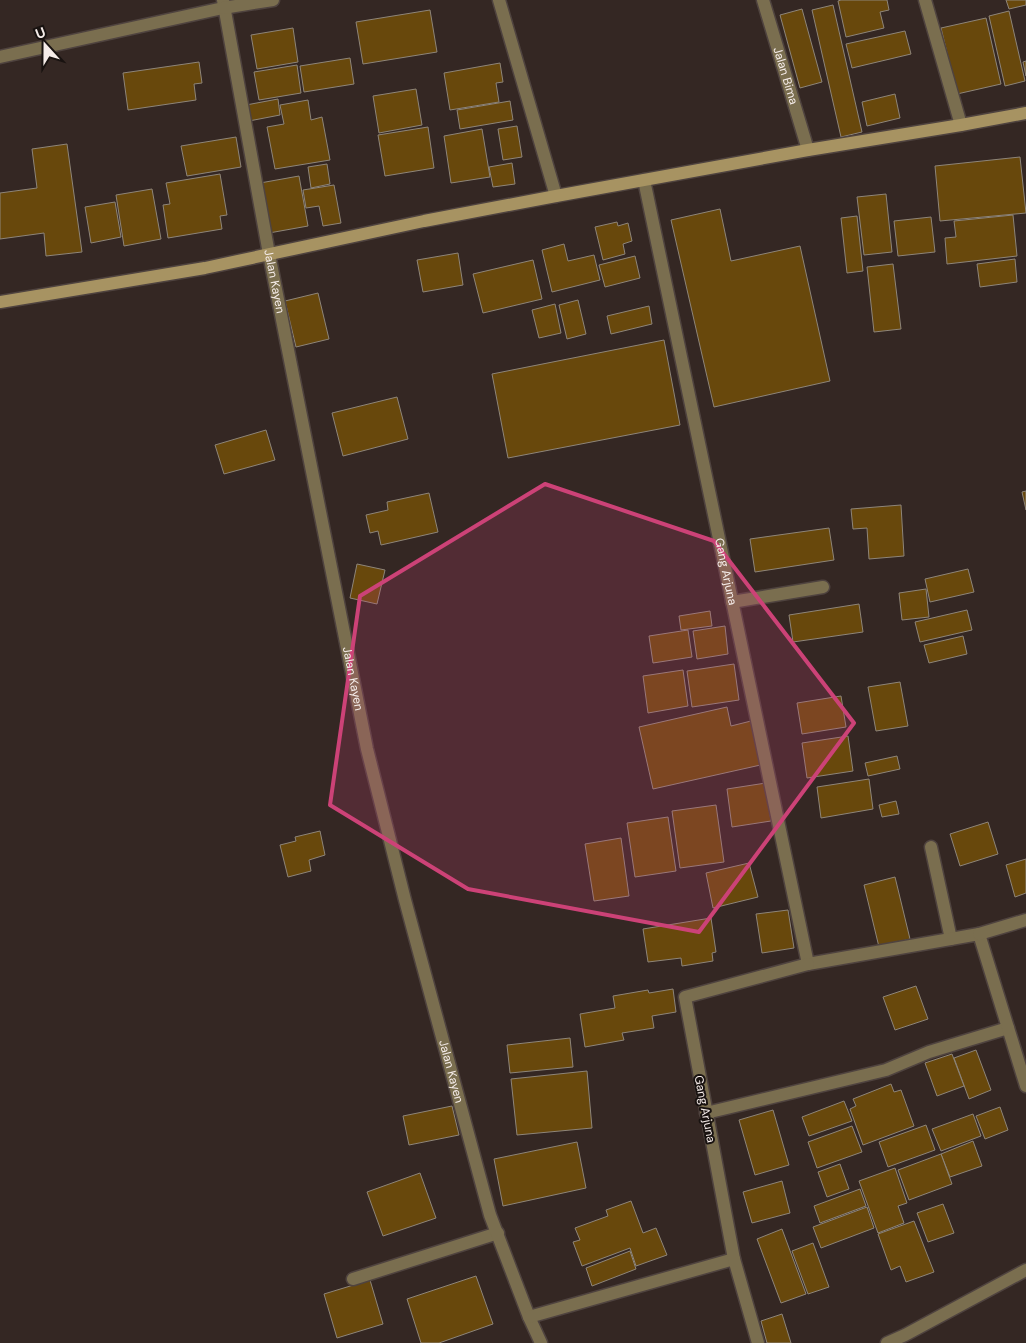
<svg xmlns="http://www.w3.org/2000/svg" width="1026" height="1343" viewBox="0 0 1026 1343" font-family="'DM Sans',sans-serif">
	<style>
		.building { fill: #68480c; stroke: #8e8579 }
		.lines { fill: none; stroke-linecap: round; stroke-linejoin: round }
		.service-casing { stroke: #4f433f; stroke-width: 15 }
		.minor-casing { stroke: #4f433f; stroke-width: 15 }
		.secondary-casing { stroke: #4f433f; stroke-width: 15 }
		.service { stroke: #7a6e4f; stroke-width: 12 }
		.minor { stroke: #7a6e4f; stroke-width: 12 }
		.secondary { stroke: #a79362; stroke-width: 12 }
		.marked { fill: #cc4277; fill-opacity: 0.2; stroke: #cc4277; stroke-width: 4; stroke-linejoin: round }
		.labels { text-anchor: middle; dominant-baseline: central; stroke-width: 4; stroke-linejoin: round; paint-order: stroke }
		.street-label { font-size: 12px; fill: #f5ece9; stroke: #181210 }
	</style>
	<rect width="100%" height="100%" fill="#342723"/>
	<g class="building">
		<polygon points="841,0 887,0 889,10 880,12 884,28 846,37 838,1"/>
		<polygon points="1006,0 1026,0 1026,5 1009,9"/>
		<polygon points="833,5 862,132 841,137 812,10"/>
		<polygon points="802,9 822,82 800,88 780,15"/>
		<polygon points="430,10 437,52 363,64 356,22"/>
		<polygon points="1009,11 1025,81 1005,86 989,16"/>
		<polygon points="986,18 1001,84 957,94 941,28"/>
		<polygon points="293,28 298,62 257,69 251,35"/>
		<polygon points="905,31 911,54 852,68 846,44"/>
		<polygon points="350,58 354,84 304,92 300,66"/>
		<polygon points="1026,61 1026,76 1023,62"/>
		<polygon points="199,62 202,83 194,84 196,100 128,110 123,73"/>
		<polygon points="500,63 503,82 496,83 499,102 450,110 444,73"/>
		<polygon points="297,65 301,93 259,100 254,72"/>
		<polygon points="416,89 422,125 379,133 373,96"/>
		<polygon points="895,94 900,118 867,126 862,102"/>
		<polygon points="278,99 280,115 249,121 246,105"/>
		<polygon points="308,100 311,120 322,117 330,160 275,169 267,127 284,124 280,105"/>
		<polygon points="510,101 513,120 460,129 457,110"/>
		<polygon points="517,126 522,157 503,160 498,129"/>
		<polygon points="428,127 434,168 385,176 378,135"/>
		<polygon points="482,129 490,177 451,183 444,136"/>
		<polygon points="236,137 241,167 187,176 181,146"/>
		<polygon points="67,144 82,252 46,256 44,233 0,239 0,193 37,188 32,149"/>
		<polygon points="1020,157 1026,213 940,221 935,166"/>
		<polygon points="512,163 515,184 493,187 489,167"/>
		<polygon points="327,164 330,184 311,188 308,167"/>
		<polygon points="220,174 227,215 220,216 222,229 168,238 163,205 170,204 166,183"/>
		<polygon points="299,176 308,226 269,233 260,183"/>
		<polygon points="334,185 341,223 323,226 319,206 306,208 303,190"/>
		<polygon points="152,189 161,239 124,246 116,195"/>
		<polygon points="886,194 892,252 864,255 857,197"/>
		<polygon points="115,202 121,237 91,243 85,207"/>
		<polygon points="720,209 731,261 800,246 830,381 714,407 671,220"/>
		<polygon points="1013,215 1017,256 947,264 945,238 956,237 954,221"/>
		<polygon points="857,216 863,271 847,273 841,218"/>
		<polygon points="931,217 935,252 898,256 894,221"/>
		<polygon points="617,222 618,226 628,223 632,241 623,244 625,254 603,260 595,227"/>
		<polygon points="564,244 568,261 594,255 600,280 552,292 542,250"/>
		<polygon points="458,253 463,285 423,292 417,260"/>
		<polygon points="635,256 640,278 605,287 599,265"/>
		<polygon points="1015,259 1017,282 980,287 977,264"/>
		<polygon points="533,260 542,299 483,313 473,274"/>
		<polygon points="893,264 901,329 874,332 867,267"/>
		<polygon points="318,293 329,339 296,347 285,301"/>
		<polygon points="578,300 586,334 567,339 559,305"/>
		<polygon points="555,304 561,333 539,338 532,310"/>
		<polygon points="649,306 652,324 611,334 607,316"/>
		<polygon points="664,340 680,425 508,458 492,374"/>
		<polygon points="397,397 408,439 343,456 332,413"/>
		<polygon points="266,430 275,460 224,474 215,445"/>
		<polygon points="1026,491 1026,510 1022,492"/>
		<polygon points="429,493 438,532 381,545 378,531 370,533 366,515 388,510 387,502"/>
		<polygon points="901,505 904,556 869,559 867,528 853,529 851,509"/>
		<polygon points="829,528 834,560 755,572 750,539"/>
		<polygon points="357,564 385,570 377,604 350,598"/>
		<polygon points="968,569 974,592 930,602 925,579"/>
		<polygon points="926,589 929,617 902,620 899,593"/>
		<polygon points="859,604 863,632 793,642 789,615"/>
		<polygon points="967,610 972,630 920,642 915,622"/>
		<polygon points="710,611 712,626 681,630 679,616"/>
		<polygon points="725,626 728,654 697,659 693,631"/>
		<polygon points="688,630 692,657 653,663 649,636"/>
		<polygon points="963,636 967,654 929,663 924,645"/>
		<polygon points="734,664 739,700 692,707 687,671"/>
		<polygon points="683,670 688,706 648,713 643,676"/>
		<polygon points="900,682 908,726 876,731 868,687"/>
		<polygon points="841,696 846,727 802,734 797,703"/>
		<polygon points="727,707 731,726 755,720 765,764 653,789 639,727"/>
		<polygon points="848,736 853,771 807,778 802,743"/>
		<polygon points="897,756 900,769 868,776 865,763"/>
		<polygon points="869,779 873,809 821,818 817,787"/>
		<polygon points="766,783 771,821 732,827 727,789"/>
		<polygon points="896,801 899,814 882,817 879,805"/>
		<polygon points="716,805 724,862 680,868 672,811"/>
		<polygon points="668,817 676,871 635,877 627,823"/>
		<polygon points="988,822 998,854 960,866 950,834"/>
		<polygon points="320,831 325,855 309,860 311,871 288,877 280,845 296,841 295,837"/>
		<polygon points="621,838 629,896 594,901 585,844"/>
		<polygon points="1026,859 1026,893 1015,897 1006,865"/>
		<polygon points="749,863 758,897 713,908 706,873"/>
		<polygon points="895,877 910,939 879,947 864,885"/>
		<polygon points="788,910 794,948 762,953 756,914"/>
		<polygon points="711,918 716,952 712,953 713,961 682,966 681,958 648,962 643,929"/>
		<polygon points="916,986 928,1019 895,1030 883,997"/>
		<polygon points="673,989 676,1012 652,1016 654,1028 622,1033 624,1040 585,1047 580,1014 615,1008 613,996 648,990 649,993"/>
		<polygon points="570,1038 573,1067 510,1073 507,1045"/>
		<polygon points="976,1050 991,1090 969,1099 954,1058"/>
		<polygon points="952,1054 964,1086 937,1096 925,1063"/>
		<polygon points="587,1071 592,1128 517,1135 511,1079"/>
		<polygon points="891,1084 894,1092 901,1090 914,1126 863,1145 850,1109 856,1106 853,1099"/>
		<polygon points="844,1101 852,1121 809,1136 802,1117"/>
		<polygon points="452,1106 459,1135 409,1145 403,1116"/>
		<polygon points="1000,1107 1008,1130 985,1139 976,1116"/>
		<polygon points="773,1110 789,1165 755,1175 739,1120"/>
		<polygon points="973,1114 981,1136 941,1151 932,1129"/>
		<polygon points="926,1125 935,1150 888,1167 879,1142"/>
		<polygon points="852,1126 862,1152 817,1168 808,1142"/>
		<polygon points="973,1141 982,1166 950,1177 941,1154"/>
		<polygon points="577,1142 586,1188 503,1206 494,1159"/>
		<polygon points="941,1154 952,1184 909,1200 898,1170"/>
		<polygon points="840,1164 849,1189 827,1197 818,1172"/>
		<polygon points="895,1168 907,1203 898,1206 904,1223 878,1233 859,1181"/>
		<polygon points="420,1173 436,1218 383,1236 367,1192"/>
		<polygon points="782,1181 790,1213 752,1223 743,1192"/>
		<polygon points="860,1189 866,1206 820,1223 814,1206"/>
		<polygon points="631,1201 643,1233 656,1228 667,1255 636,1266 630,1248 582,1266 573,1242 580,1240 575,1228 608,1216 606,1210"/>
		<polygon points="943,1204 954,1233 928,1242 917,1213"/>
		<polygon points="867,1207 874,1228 821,1248 813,1227"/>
		<polygon points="914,1221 934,1272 906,1282 900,1266 891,1270 878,1234"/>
		<polygon points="782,1229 806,1294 781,1303 757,1239"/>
		<polygon points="813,1243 829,1287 808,1294 792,1251"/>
		<polygon points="630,1251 636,1269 592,1286 586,1268"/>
		<polygon points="476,1276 493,1324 439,1343 421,1343 407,1299"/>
		<polygon points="370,1280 383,1324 337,1338 324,1294"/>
		<polygon points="782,1314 791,1343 767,1343 761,1321"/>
	</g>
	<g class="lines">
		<defs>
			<g id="service">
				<polyline points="0,57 223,8"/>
				<polyline points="732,602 823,587"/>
				<polyline points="931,847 951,939"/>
				<polyline points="706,1113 886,1070 929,1052 1008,1028"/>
				<polyline points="353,1279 498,1233"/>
			</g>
			<g id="minor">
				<path id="s1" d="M223 0 269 254 367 749 405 900 490 1215 529 1317 541 1343"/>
				<polyline points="499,0 556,196"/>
				<path id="s2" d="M763 0 808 150"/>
				<polyline points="925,0 961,125"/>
				<polyline points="223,8 273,0"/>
				<path id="s3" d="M644 180 808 964 979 934 1026 1086"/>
				<polyline points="979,934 1026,920"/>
				<polyline points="529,1317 734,1259"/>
				<polyline points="758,1343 734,1259 685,997 808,964"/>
				<polyline points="887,1343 905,1335 1026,1270"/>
			</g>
			<polyline id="secondary" points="0,302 205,268 424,221 556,196 808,150 961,125 1026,113"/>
		</defs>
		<use href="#service" class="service-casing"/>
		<use href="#minor" class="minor-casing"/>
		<use href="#secondary" class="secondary-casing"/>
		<use href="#service" class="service"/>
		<use href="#minor" class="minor"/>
		<use href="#secondary" class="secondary"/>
	</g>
	<path class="marked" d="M545 484 714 541 854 723 699 932 468 889 330 805 360 596Z"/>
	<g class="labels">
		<g class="street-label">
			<text stroke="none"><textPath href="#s2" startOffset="79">Jalan Bima</textPath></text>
			<text stroke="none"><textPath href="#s1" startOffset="286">Jalan Kayen</textPath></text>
			<text stroke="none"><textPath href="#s3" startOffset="400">Gang Arjuna</textPath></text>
			<text stroke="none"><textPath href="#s1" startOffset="691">Jalan Kayen</textPath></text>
			<text stroke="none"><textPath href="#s1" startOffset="1096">Jalan Kayen</textPath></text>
			<text transform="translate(705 1109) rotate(79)">Gang Arjuna</text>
		</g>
	</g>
	<g transform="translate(45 45) rotate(339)" stroke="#181210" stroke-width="4" paint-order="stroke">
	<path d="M0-4L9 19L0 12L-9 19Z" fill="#f5ece9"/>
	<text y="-8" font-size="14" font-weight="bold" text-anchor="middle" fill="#f5ece9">U</text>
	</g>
</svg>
